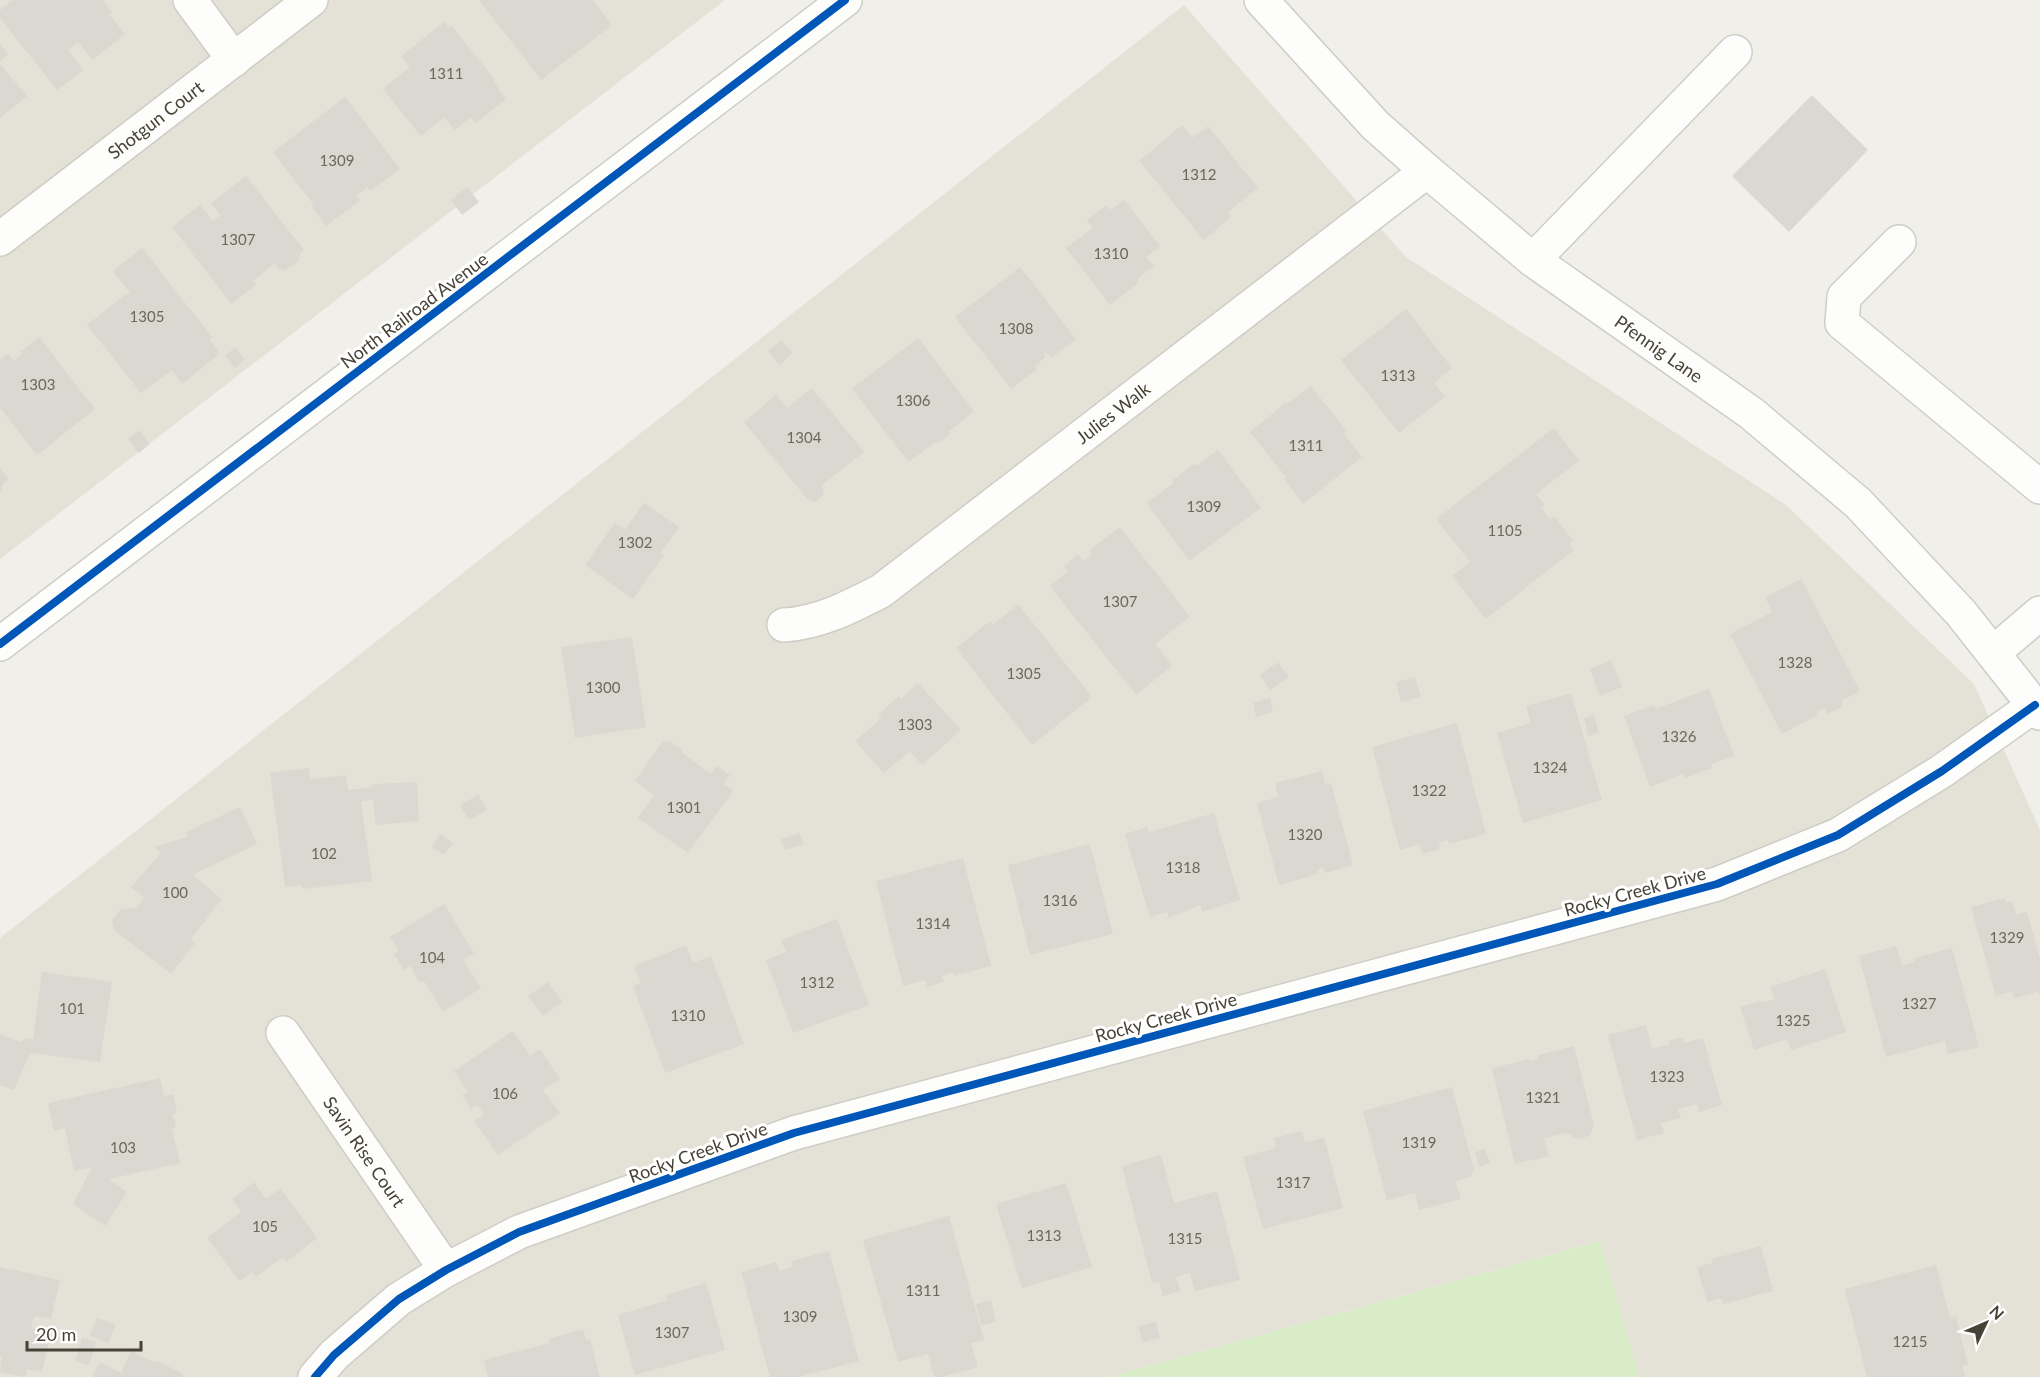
<svg xmlns="http://www.w3.org/2000/svg" width="2040" height="1377" viewBox="0 0 2040 1377" font-family="Lato,sans-serif">
	<style>
		.residential { fill: #e4e2d6 }
		.green { fill: #d9ecc8 }
		.building { fill: #dad8d1 }
		.lines { fill: none; stroke-linecap: round; stroke-linejoin: round }
		.minor-casing { stroke: #cecdc6; stroke-width: 36 }
		.minor { stroke: #fdfdfc; stroke-width: 33 }
		.cycleway-casing { stroke: #fff; stroke-width: 11 }
		.cycleway { stroke: #0057b8; stroke-width: 8 }
		.labels { text-anchor: middle; dominant-baseline: central; stroke-width: 6; stroke-linejoin: round; paint-order: stroke }
		.number-label { font-size: 15px; fill: #6c685d }
		.street-label { font-size: 18px; fill: #464235; stroke: #fff }
	</style>
	<rect width="100%" height="100%" fill="#f0efe9"/>
	<g class="residential">
		<polygon points="0,0 725,0 0,559"/>
		<polygon points="1184,5 1406,257 1786,505 1974,684 2040,830 2040,1377 1639,1377 1599,1241 1109,1377 0,1377 0,938"/>
	</g>
	<polygon class="green" points="1600,1241 1639,1377 1109,1377"/>
	<g class="building">
		<polygon points="13,0 102,0 112,12 109,14 125,34 92,60 78,42 68,50 83,70 57,90 0,18 0,10"/>
		<polygon points="479,0 593,0 612,25 541,80"/>
		<polygon points="444,22 449,28 452,26 495,80 493,81 506,99 476,123 471,117 455,130 444,117 421,136 383,89 410,67 401,56"/>
		<polygon points="0,44 8,54 0,61"/>
		<polygon points="0,64 27,96 0,118"/>
		<polygon points="1812,95 1868,150 1789,232 1732,176"/>
		<polygon points="345,97 400,169 370,191 367,187 356,196 360,200 326,226 312,207 314,205 273,152"/>
		<polygon points="1182,125 1192,138 1208,126 1258,188 1229,211 1228,212 1231,217 1204,240 1139,161"/>
		<polygon points="246,176 304,250 300,253 299,260 285,271 278,268 275,263 253,281 256,285 231,304 172,227 200,205 213,221 221,215 211,203"/>
		<polygon points="467,187 479,202 462,215 451,200"/>
		<polygon points="1124,200 1160,246 1146,257 1154,266 1137,279 1139,282 1137,284 1110,305 1066,248 1093,228 1087,220 1107,205 1110,210"/>
		<polygon points="142,248 212,337 209,339 220,353 182,384 172,370 141,393 87,325 126,294 127,295 130,293 113,271"/>
		<polygon points="1020,267 1076,339 1051,358 1046,352 1043,354 1046,357 1035,366 1037,369 1011,389 955,317"/>
		<polygon points="1406,309 1452,368 1434,383 1445,397 1399,433 1341,360"/>
		<polygon points="39,337 95,409 37,455 0,408 0,360 8,354 14,361 22,354 20,352"/>
		<polygon points="918,338 974,411 948,432 950,434 936,444 935,442 909,462 852,389"/>
		<polygon points="781,340 793,353 779,365 768,351"/>
		<polygon points="235,347 245,359 235,368 225,356"/>
		<polygon points="1311,386 1346,430 1343,433 1362,457 1303,504 1284,479 1286,477 1250,432 1285,403 1286,405"/>
		<polygon points="812,388 864,452 822,485 824,495 815,502 807,499 744,422 776,395 787,408"/>
		<polygon points="1554,428 1579,461 1536,494 1545,505 1541,508 1550,519 1554,516 1573,540 1569,543 1574,550 1486,619 1452,576 1470,562 1436,519"/>
		<polygon points="139,430 150,444 139,453 128,439"/>
		<polygon points="1218,450 1261,508 1189,561 1147,503 1174,483 1173,480 1194,464 1196,466"/>
		<polygon points="0,468 9,479 2,485 2,491 0,491"/>
		<polygon points="644,503 679,527 660,553 664,555 633,599 585,565 615,523 625,530"/>
		<polygon points="1120,527 1190,617 1155,644 1172,666 1136,695 1050,586 1068,571 1064,566 1078,555 1083,561 1092,554 1089,552 1092,548"/>
		<polygon points="1801,579 1860,691 1841,701 1843,706 1828,714 1825,708 1816,713 1818,715 1782,734 1730,634 1772,612 1765,597"/>
		<polygon points="1018,604 1092,697 1032,745 956,648 990,621 993,625"/>
		<polygon points="632,637 646,727 575,738 561,647"/>
		<polygon points="1611,660 1622,687 1600,696 1590,669"/>
		<polygon points="1278,662 1289,677 1270,690 1260,675"/>
		<polygon points="1415,677 1421,697 1401,702 1396,682"/>
		<polygon points="918,683 961,730 922,765 910,751 884,773 855,741 882,718 878,715 899,696 901,699"/>
		<polygon points="1709,689 1734,756 1711,764 1712,768 1685,778 1683,774 1650,787 1624,716 1654,705 1655,709"/>
		<polygon points="1571,693 1602,800 1523,823 1497,733 1531,723 1526,706"/>
		<polygon points="1270,698 1273,712 1256,717 1253,703"/>
		<polygon points="1594,715 1599,733 1588,736 1584,718"/>
		<polygon points="1457,723 1486,834 1449,844 1448,840 1439,842 1440,849 1422,854 1420,844 1400,850 1372,747"/>
		<polygon points="669,740 682,750 681,752 711,774 717,766 730,775 724,784 733,791 688,853 638,818 654,795 635,781 663,741 667,743"/>
		<polygon points="309,768 310,779 346,775 348,790 373,787 373,784 417,782 419,821 376,825 373,800 361,801 372,881 303,889 302,885 285,887 270,773"/>
		<polygon points="1322,771 1325,784 1331,783 1353,865 1325,873 1323,868 1317,870 1318,874 1279,885 1257,803 1278,797 1275,783"/>
		<polygon points="478,795 487,810 469,820 460,805"/>
		<polygon points="240,807 257,844 192,875 222,899 191,939 195,943 171,974 114,930 112,920 121,909 135,908 144,898 131,887 161,853 154,847 188,837 186,832"/>
		<polygon points="1214,813 1240,900 1202,912 1200,905 1169,918 1167,912 1150,917 1125,834 1147,827 1149,832"/>
		<polygon points="800,833 804,844 785,850 781,839"/>
		<polygon points="440,834 453,843 444,855 432,847"/>
		<polygon points="1090,844 1113,934 1030,955 1008,865"/>
		<polygon points="963,858 991,966 954,976 953,972 942,976 944,982 927,987 926,980 903,986 876,881"/>
		<polygon points="2005,898 2006,903 2012,901 2016,915 2027,912 2040,959 2040,997 2038,992 2014,998 2012,991 1996,996 1971,907"/>
		<polygon points="444,904 474,953 463,960 481,988 443,1012 424,981 420,983 410,966 404,970 394,954 399,951 390,937"/>
		<polygon points="837,919 869,1005 793,1033 766,960 786,952 781,940"/>
		<polygon points="686,945 693,963 711,956 744,1044 665,1073 633,986 641,983 634,966"/>
		<polygon points="1896,946 1902,965 1915,962 1914,958 1952,948 1979,1047 1948,1054 1945,1041 1886,1057 1859,956"/>
		<polygon points="1825,969 1846,1032 1791,1050 1787,1039 1754,1050 1740,1007 1760,1001 1761,1003 1775,999 1770,987"/>
		<polygon points="42,972 112,982 100,1062 30,1053 14,1090 0,1085 0,1034 20,1042 28,1038 33,1039"/>
		<polygon points="548,982 563,1002 543,1016 528,996"/>
		<polygon points="1646,1025 1652,1049 1670,1044 1668,1041 1683,1037 1684,1043 1703,1038 1722,1105 1699,1112 1697,1104 1678,1109 1681,1118 1661,1123 1664,1133 1637,1140 1608,1035"/>
		<polygon points="513,1031 530,1056 540,1049 560,1079 543,1090 560,1113 498,1155 474,1121 484,1114 477,1105 471,1109 462,1095 468,1092 454,1071"/>
		<polygon points="1574,1046 1594,1126 1589,1136 1577,1139 1567,1133 1544,1138 1549,1156 1515,1164 1492,1068 1530,1059 1531,1061 1539,1059 1538,1055"/>
		<polygon points="160,1078 164,1096 173,1094 177,1113 172,1114 176,1127 172,1128 180,1163 109,1179 127,1192 105,1226 73,1204 92,1167 74,1171 65,1128 54,1131 48,1103"/>
		<polygon points="1452,1087 1474,1170 1470,1177 1455,1181 1461,1199 1419,1210 1415,1193 1387,1200 1363,1111"/>
		<polygon points="1302,1131 1305,1143 1324,1137 1343,1208 1263,1229 1243,1157 1276,1148 1274,1138"/>
		<polygon points="1485,1149 1490,1163 1479,1167 1475,1152"/>
		<polygon points="1161,1155 1174,1203 1217,1191 1240,1280 1195,1291 1190,1273 1176,1277 1180,1291 1163,1296 1159,1281 1152,1283 1122,1166"/>
		<polygon points="254,1182 266,1199 280,1188 317,1238 286,1262 283,1257 256,1277 252,1272 239,1281 207,1238 241,1212 232,1199"/>
		<polygon points="1066,1183 1092,1267 1022,1288 996,1204"/>
		<polygon points="949,1216 984,1340 971,1343 978,1367 942,1377 934,1377 928,1354 898,1362 863,1240"/>
		<polygon points="1761,1246 1773,1291 1723,1304 1721,1298 1707,1302 1697,1267 1712,1263 1712,1259"/>
		<polygon points="829,1251 859,1361 798,1377 770,1377 741,1272 776,1262 779,1271 792,1267 791,1261"/>
		<polygon points="1936,1265 1950,1318 1956,1316 1968,1365 1962,1366 1965,1377 1867,1377 1845,1289"/>
		<polygon points="0,1267 60,1280 51,1319 34,1316 31,1328 51,1332 42,1372 27,1369 25,1377 23,1377 0,1372 2,1355 0,1355"/>
		<polygon points="706,1283 725,1350 635,1375 618,1315 668,1300 666,1295"/>
		<polygon points="991,1300 996,1322 981,1325 976,1304"/>
		<polygon points="97,1318 116,1325 108,1343 90,1336"/>
		<polygon points="1156,1321 1160,1338 1143,1342 1138,1327"/>
		<polygon points="583,1329 586,1340 590,1339 600,1377 488,1377 484,1360 550,1343 549,1339"/>
		<polygon points="82,1338 96,1342 89,1365 75,1361"/>
		<polygon points="131,1351 155,1363 156,1360 183,1374 182,1377 92,1377 100,1362 121,1373"/>
	</g>
	<g class="lines">
		<defs>
			<g id="minor">
				<polyline points="190,0 234,60"/>
				<path id="s1" d="M1261 0 1375 125 1427 171 1533 260 1751 413 1858 503 1961 613 2040 713"/>
				<path id="s2" d="M0 239 311 0"/>
				<polyline points="1899,242 1844,297 1842,323 2040,487"/>
				<polyline points="1533,260 1735,52"/>
				<path id="s3" d="M784 625C819 623 850 607 881 591L1427 171"/>
				<polyline points="0,644 845,0"/>
				<polyline points="1993,653 2040,613"/>
				<path id="s4" d="M283 1033 446 1270"/>
				<polyline points="315,1377 334,1355 399,1299 446,1270 519,1232 794,1133 1717,884 1838,835 1942,771 2035,705"/>
			</g>
		</defs>
		<use href="#minor" class="minor-casing"/>
		<use href="#minor" class="minor"/>
		<defs>
			<g id="cycleway">
				<polyline points="0,644 845,0"/>
				<polyline points="315,1377 334,1355 399,1299 446,1270 519,1232 794,1133 1717,884 1838,835 1942,771 2035,705"/>
			</g>
		</defs>
		<use href="#cycleway" class="cycleway-casing"/>
		<use href="#cycleway" class="cycleway"/>
	</g>
	<g class="labels">
		<g class="number-label">
			<text x="446" y="73">1311</text>
			<text x="337" y="160">1309</text>
			<text x="1199" y="174">1312</text>
			<text x="238" y="239">1307</text>
			<text x="1111" y="253">1310</text>
			<text x="147" y="316">1305</text>
			<text x="1016" y="328">1308</text>
			<text x="1398" y="375">1313</text>
			<text x="38" y="384">1303</text>
			<text x="913" y="400">1306</text>
			<text x="804" y="437">1304</text>
			<text x="1306" y="445">1311</text>
			<text x="1204" y="506">1309</text>
			<text x="1505" y="530">1105</text>
			<text x="635" y="542">1302</text>
			<text x="1120" y="601">1307</text>
			<text x="1795" y="662">1328</text>
			<text x="1024" y="673">1305</text>
			<text x="603" y="687">1300</text>
			<text x="915" y="724">1303</text>
			<text x="1679" y="736">1326</text>
			<text x="1550" y="767">1324</text>
			<text x="1429" y="790">1322</text>
			<text x="684" y="807">1301</text>
			<text x="1305" y="834">1320</text>
			<text x="324" y="853">102</text>
			<text x="1183" y="867">1318</text>
			<text x="175" y="892">100</text>
			<text x="1060" y="900">1316</text>
			<text x="933" y="923">1314</text>
			<text x="2007" y="937">1329</text>
			<text x="432" y="957">104</text>
			<text x="817" y="982">1312</text>
			<text x="1919" y="1003">1327</text>
			<text x="72" y="1008">101</text>
			<text x="688" y="1015">1310</text>
			<text x="1793" y="1020">1325</text>
			<text x="1667" y="1076">1323</text>
			<text x="505" y="1093">106</text>
			<text x="1543" y="1097">1321</text>
			<text x="1419" y="1142">1319</text>
			<text x="123" y="1147">103</text>
			<text x="1293" y="1182">1317</text>
			<text x="265" y="1226">105</text>
			<text x="1044" y="1235">1313</text>
			<text x="1185" y="1238">1315</text>
			<text x="923" y="1290">1311</text>
			<text x="800" y="1316">1309</text>
			<text x="672" y="1332">1307</text>
			<text x="1910" y="1341">1215</text>
		</g>
		<g class="street-label">
			<text stroke="none"><textPath href="#s2" startOffset="196">Shotgun Court</textPath></text>
			<text transform="translate(414 310) rotate(-37)">North Railroad Avenue</text>
			<text stroke="none"><textPath href="#s1" startOffset="531">Pfennig Lane</textPath></text>
			<text stroke="none"><textPath href="#s3" startOffset="396">Julies Walk</textPath></text>
			<text transform="translate(1635 891) rotate(-15)">Rocky Creek Drive</text>
			<text transform="translate(1166 1017) rotate(-15)">Rocky Creek Drive</text>
			<text stroke="none"><textPath href="#s4" startOffset="144">Savin Rise Court</textPath></text>
			<text transform="translate(698 1152) rotate(-20)">Rocky Creek Drive</text>
		</g>
	</g>
	<g transform="translate(1986 1323) rotate(46)" stroke="#ffffff" stroke-width="4.5" paint-order="stroke">
	<path d="M0-4.5L10 22L0 15L-10 22Z" fill="#464235"/>
	<text y="-9" font-size="16" font-weight="bold" text-anchor="middle" fill="#464235">N</text>
	</g>
	<path d="M27 1341v9h114v-9" fill="none" stroke="#464235" stroke-width="3"/>
	<text x="36" y="1341" font-size="18" fill="#464235" stroke="#ffffff" stroke-width="4.5" paint-order="stroke">20 m</text>
</svg>
